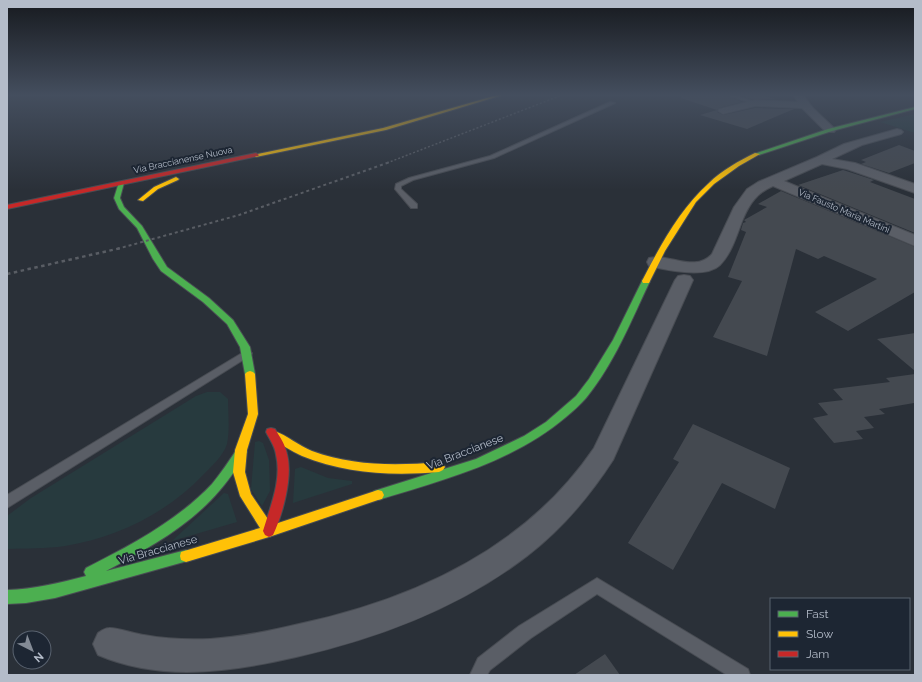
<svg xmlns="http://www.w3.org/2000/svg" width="922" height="682" viewBox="0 0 922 682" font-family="Raleway,sans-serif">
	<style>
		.green { fill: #273a3e }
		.building { fill: #444950 }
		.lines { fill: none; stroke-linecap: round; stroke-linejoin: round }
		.lane-casing { stroke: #484c53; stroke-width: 2 }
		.street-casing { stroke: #484c53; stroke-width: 2 }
		.fast-casing { stroke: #484c53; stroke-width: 2 }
		.slow-casing { stroke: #484c53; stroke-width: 2 }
		.jam-casing { stroke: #484c53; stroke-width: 2 }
		.lane { fill: #5a5e66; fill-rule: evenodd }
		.street { fill: #5a5e66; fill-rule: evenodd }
		.fast { fill: #4caf50; fill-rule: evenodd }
		.slow { fill: #ffc107; fill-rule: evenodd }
		.jam { fill: #c62828; fill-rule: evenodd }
		.rail-far2 { stroke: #595d64; stroke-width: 1.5; stroke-dasharray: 2 2; stroke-linecap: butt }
		.rail-far1 { stroke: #595d64; stroke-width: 2; stroke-dasharray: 3 3; stroke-linecap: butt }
		.rail { stroke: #595d64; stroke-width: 2.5; stroke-dasharray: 3.5 3.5; stroke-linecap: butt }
		.labels { text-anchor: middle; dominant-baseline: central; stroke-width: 4; stroke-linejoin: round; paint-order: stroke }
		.far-street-label { font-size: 9px; fill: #b4bcc9; stroke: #1d2633 }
		.street-label { font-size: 11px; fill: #b4bcc9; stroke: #1d2633 }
	</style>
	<rect width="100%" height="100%" fill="#2a3038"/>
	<g class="green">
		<polygon points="915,114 915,133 880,122"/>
		<path d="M207 392H220L228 399C228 413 230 429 227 444 224 455 211 467 203 475 167 513 116 538 65 546 46 549 26 548 7 549V516L31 498 196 396Z"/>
		<polygon points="259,441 263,443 269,460 270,491 262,506 251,489 255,442"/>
		<polygon points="301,467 328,478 352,481 352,484 293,503 295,469"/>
		<polygon points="224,493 228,494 237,522 172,541"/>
	</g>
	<g class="building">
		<polygon points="682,95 726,95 742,102 719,108 717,110 681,98"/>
		<polygon points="738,95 760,95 775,99 752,99"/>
		<polygon points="755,108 794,109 747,129 700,115 717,110 717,112 723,115"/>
		<polygon points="899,145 915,151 915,163 889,173 861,164 866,162 861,160"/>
		<polygon points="843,170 874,180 870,182 915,199 915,233 798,185"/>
		<polygon points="781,191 915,247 915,292 848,331 815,312 877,279 824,256 818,259 796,249 767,356 713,337 742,281 728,277 746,232 741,230 743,223 746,222 744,220 767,207 758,204"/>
		<polygon points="915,333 915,371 877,339"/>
		<polygon points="915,374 915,404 914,403 879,409 885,414 864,417 874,428 856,431 863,439 834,443 813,418 828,415 818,403 843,400 833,389 890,382 886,378"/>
		<polygon points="693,424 790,468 775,509 722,483 673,570 628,543 679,462 673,459"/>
		<polygon points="605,654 620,675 574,675"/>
	</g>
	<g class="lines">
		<defs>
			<g id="lane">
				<polygon points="727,95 734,95 758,103 753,104"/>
				<polygon points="610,102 615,103 494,158 413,180 401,186 401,189 417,204 417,208 411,208 395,189 396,184 409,178 490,156"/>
				<polygon points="247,350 252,353 251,355 7,508 7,495"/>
				<polygon points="597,578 748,669 750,675 727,675 597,594 531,638 490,670 487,675 470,675 478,658 519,626"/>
			</g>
			<g id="street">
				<polygon points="793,95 803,95 813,108 834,128 836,130 834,132 826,132 802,108 755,106 723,114 718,111 719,109 755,100 798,102"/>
				<path d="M897 129 901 130 903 132 901 134 862 145 832 159 855 163 915 184V193L847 169 822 164 784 181 915 235V246L773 186C757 193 750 203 743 219 737 234 732 253 720 265 706 279 666 270 649 266L647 262 649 258C669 253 695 273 712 254L734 207 747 189 758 182 817 157 844 144Z"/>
				<path d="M684 275 690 276 693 280 613 460C589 497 562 529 527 556 459 608 379 638 296 657 231 672 161 682 98 655L93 644 98 633C101 631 105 628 109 628 115 627 136 634 144 635 166 639 188 640 210 639 240 637 270 631 299 624 415 599 526 548 594 448L675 280 678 276Z"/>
			</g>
			<g id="fast">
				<polygon points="915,107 915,109 832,131 759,155 754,154 828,129"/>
				<polygon points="119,182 124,183 120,198 124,207 142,226 167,267 209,298 233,320 250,347 255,374 253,376 247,376 245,374 240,347 227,324 203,302 161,271 153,259 137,228 119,209 114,198"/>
				<path d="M643 279H649L650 281C631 321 614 364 586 398 580 405 573 411 566 417 513 462 443 480 378 500L374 499 372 495 374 491 476 459 524 436 546 422 576 396 589 379 613 340Z"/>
				<path d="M241 448 245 449 247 452 245 455C237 467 230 479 220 490 190 526 147 549 106 571L186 550 191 552 192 556 191 560 55 598 26 603 7 604V590C34 589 60 583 86 576L84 572 86 568C131 545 177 521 212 484 221 473 229 461 237 449Z"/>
			</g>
			<g id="slow">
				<polygon points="497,95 503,95 386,130 256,157 253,155 383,128"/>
				<path d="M755 153 760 154 739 166 714 184 696 202 665 251 649 283H643L642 281C660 246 680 209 709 183 722 170 739 161 755 153Z"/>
				<polygon points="176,177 179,179 178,180 158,189 143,201 138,200 154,187"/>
				<polygon points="250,371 253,372 255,374 258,414 247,450 245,472 251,494 272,525 378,490 382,491 384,495 382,499 378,500 269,537 186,562 181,560 180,556 181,552 260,528 240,496 233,472 235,450 248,414 245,374 247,372"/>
				<path d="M274 431C287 435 299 446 312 451 353 466 396 466 439 462L443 464 445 467 443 470 439 472C393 476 346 474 302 456 291 451 281 444 270 438L269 435 270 432Z"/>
			</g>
			<g id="jam">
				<polygon points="256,153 259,155 258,156 7,209 7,205"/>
				<path d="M271 428 275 429C280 437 285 444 287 454 293 476 283 514 273 535L269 537 265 535 263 531C270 507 282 480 276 455 275 446 270 440 266 432L267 429Z"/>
			</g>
		</defs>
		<use href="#lane" class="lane-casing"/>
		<use href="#street" class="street-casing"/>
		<use href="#fast" class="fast-casing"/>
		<use href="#slow" class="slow-casing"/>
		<use href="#jam" class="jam-casing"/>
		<use href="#lane" class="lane"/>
		<use href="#street" class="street"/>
		<use href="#fast" class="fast"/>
		<use href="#slow" class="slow"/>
		<use href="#jam" class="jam"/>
		<polyline class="rail-far2" points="387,163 562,95"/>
		<polyline class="rail-far1" points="117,249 239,215 390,162"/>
		<polyline class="rail" points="7,274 121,248"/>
	</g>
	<linearGradient id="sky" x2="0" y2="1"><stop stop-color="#171a1f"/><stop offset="0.5" stop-color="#444e5e"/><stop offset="1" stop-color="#444e5e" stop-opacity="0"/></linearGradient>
	<rect width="922" height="190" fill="url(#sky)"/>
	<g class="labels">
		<g class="far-street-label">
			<text transform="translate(183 160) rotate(-12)">Via Braccianense Nuova</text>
			<text transform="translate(844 211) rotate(23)">Via Fausto Maria Martini</text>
		</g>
		<g class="street-label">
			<text transform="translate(465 452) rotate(-21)">Via Braccianese</text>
			<text transform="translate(158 550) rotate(-16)">Via Braccianese</text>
		</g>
	</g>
	<rect width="922" height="682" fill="none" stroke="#b4bcc9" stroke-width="16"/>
	<rect x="770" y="598" width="140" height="72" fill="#1d2633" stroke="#59626f"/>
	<rect x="778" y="611" width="20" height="6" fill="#4caf50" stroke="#59626f"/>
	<text x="806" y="618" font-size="12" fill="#b4bcc9">Fast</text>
	<rect x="778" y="631" width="20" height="6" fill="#ffc107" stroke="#59626f"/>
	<text x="806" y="638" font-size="12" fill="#b4bcc9">Slow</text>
	<rect x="778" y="651" width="20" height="6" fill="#c62828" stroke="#59626f"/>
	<text x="806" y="658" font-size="12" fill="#b4bcc9">Jam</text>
	<g transform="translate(32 650) rotate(138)"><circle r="19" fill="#1d2633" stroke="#59626f"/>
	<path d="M0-3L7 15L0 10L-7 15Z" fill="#848b96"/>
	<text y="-6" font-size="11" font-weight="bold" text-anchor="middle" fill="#b4bcc9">N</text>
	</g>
</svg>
